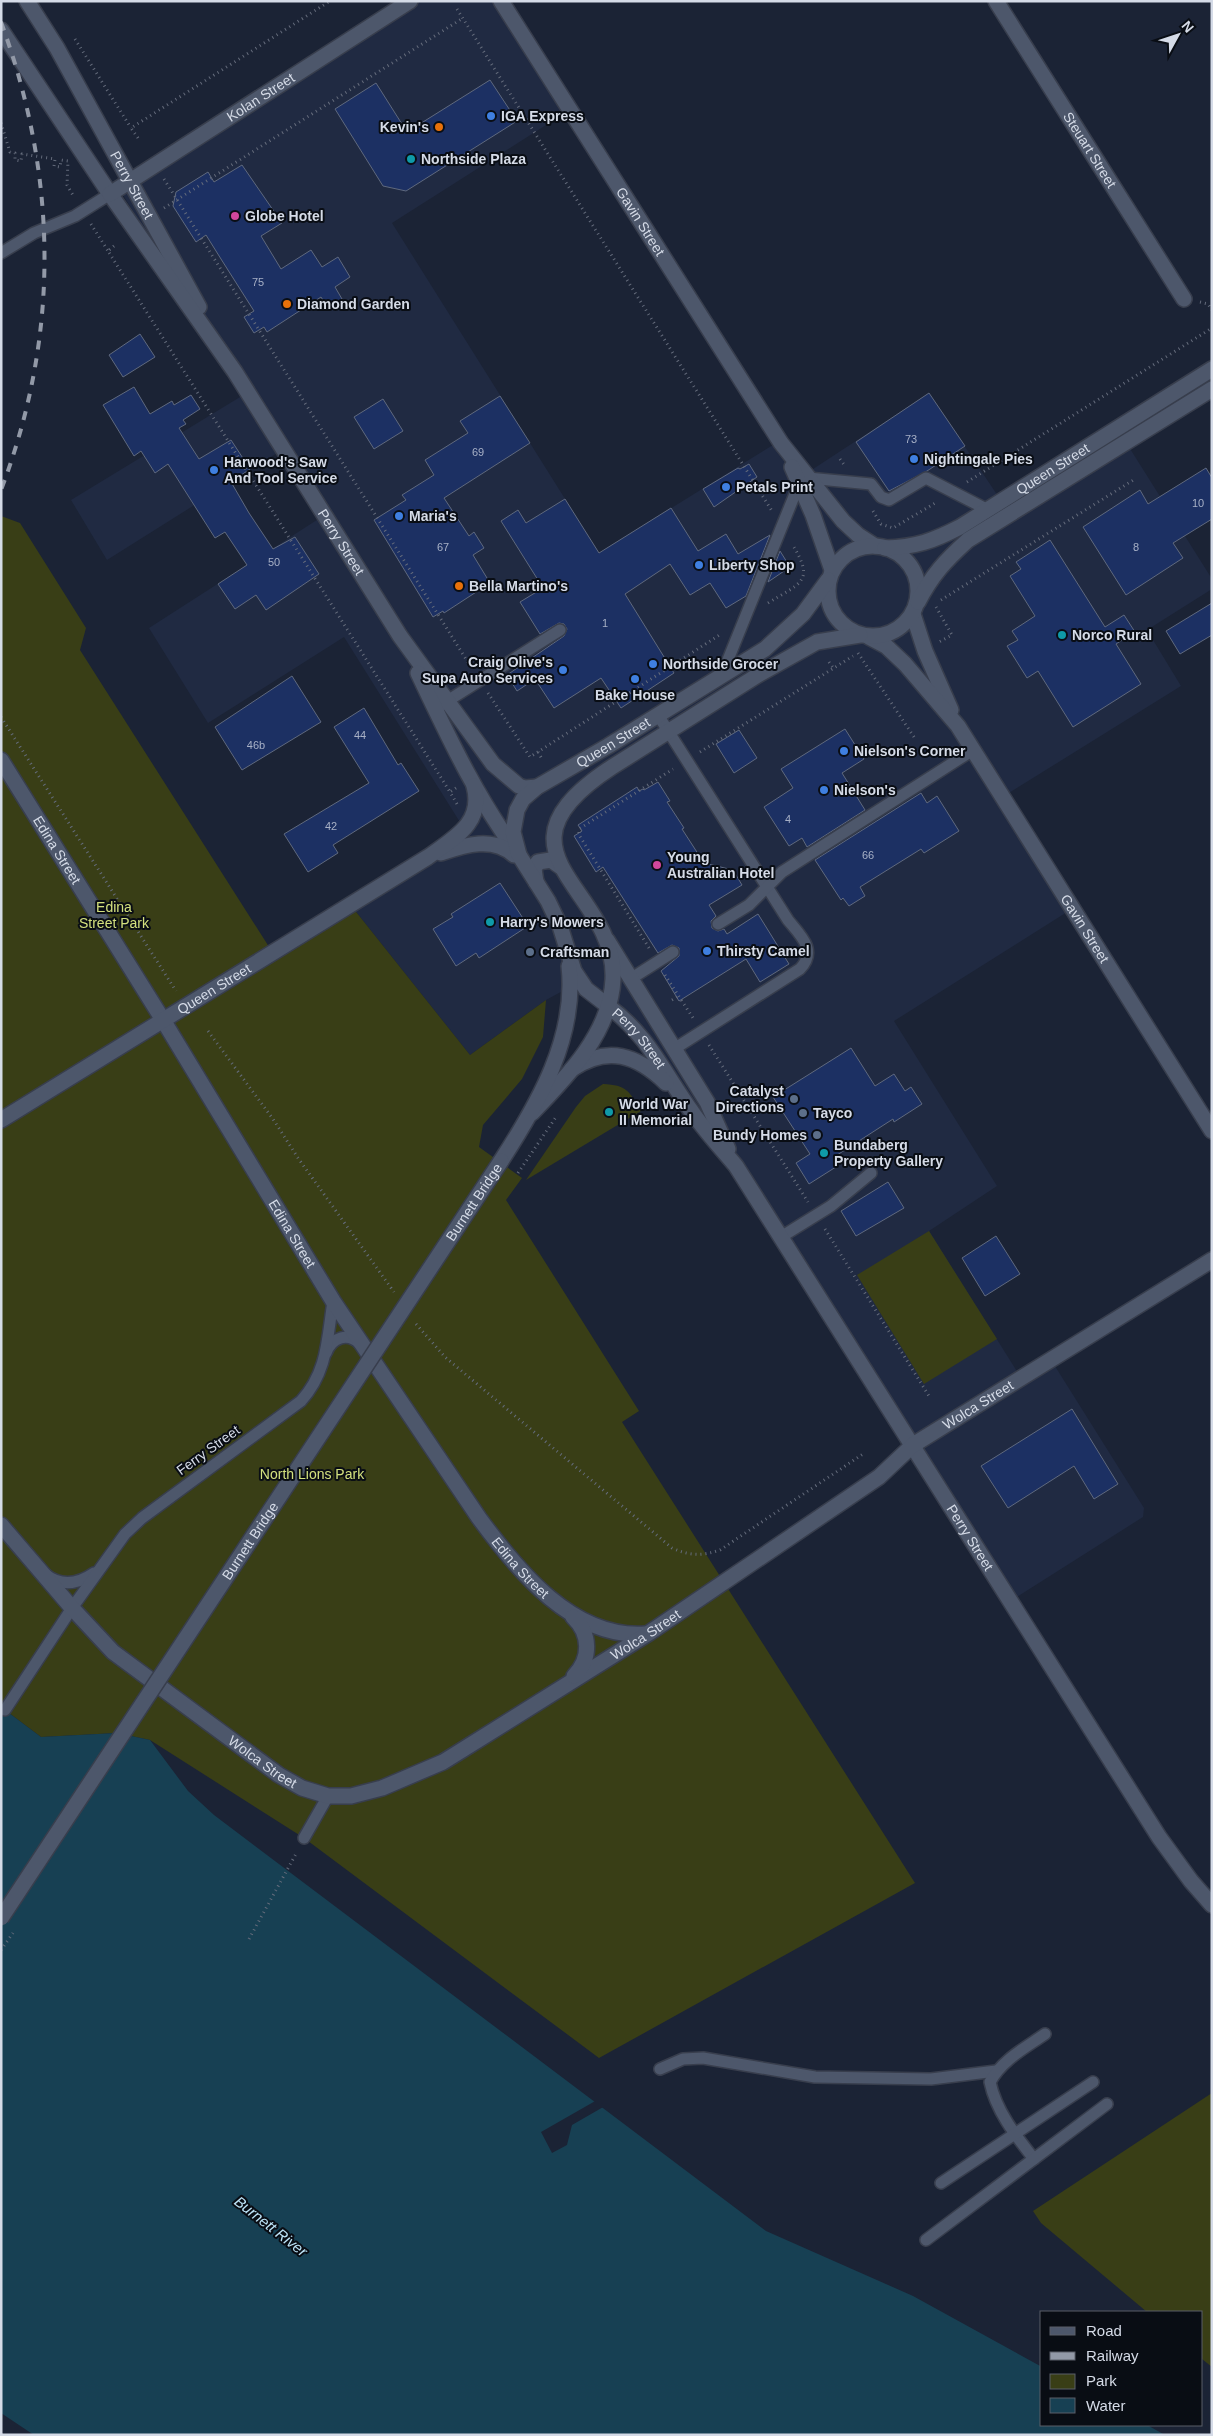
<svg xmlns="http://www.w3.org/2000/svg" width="1213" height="2436" viewBox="0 0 1213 2436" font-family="Arial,sans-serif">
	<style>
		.built { fill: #202a42 }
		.green { fill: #393e16 }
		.water { fill: #174053 }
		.pier { fill: #1b2335 }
		.building { fill: #1c3063; stroke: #5f697e }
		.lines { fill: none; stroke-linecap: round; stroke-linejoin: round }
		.service-casing { stroke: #383e4d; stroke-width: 14 }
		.minor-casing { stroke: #383e4d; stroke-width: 18 }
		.secondary-casing { stroke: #383e4d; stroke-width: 18 }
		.path { stroke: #656c7c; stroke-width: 3; stroke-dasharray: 1 4; stroke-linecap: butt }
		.service { stroke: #4d576b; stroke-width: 11 }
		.minor { stroke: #4d576b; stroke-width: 15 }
		.secondary { stroke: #4d576b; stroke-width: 15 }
		.rail { stroke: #9299a7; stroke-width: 4; stroke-dasharray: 9 9; stroke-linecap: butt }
		.secondary-bridge-casing { stroke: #383e4d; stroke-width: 18; stroke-linecap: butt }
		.path-bridge { stroke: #656c7c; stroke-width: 3; stroke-dasharray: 1 4; stroke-linecap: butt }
		.secondary-bridge { stroke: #4d576b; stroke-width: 15 }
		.shop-dot { fill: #3f7fe0; stroke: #090d14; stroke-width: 2 }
		.food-dot { fill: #e8710a; stroke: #090d14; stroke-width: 2 }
		.culture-dot { fill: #0f9aa8; stroke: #090d14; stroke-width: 2 }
		.hotel-dot { fill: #d1479c; stroke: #090d14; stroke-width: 2 }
		.service-dot { fill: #5c6f8a; stroke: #090d14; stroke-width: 2 }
		.labels { text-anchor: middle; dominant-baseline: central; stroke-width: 4; stroke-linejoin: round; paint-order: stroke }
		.number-label { font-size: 11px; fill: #a7b0c6 }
		.street-label { font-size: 14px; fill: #d5dbe7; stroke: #090d14 }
		.poi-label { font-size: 14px; font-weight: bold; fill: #d5dbe7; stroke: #090d14; text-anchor: start }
		.park-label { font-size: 14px; fill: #d3e07e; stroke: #090d14 }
		.water-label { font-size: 15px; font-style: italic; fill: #bde4f8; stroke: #090d14 }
	</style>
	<rect width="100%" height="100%" fill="#1b2335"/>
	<polygon class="built" points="415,1 498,1 568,111 392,223 599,553 781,440 807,473 929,393 1006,508 1122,436 1212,579 1212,589 1147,630 1181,686 1004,796 1075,907 894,1021 997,1186 929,1231 1023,1381 1053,1363 1144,1508 1143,1517 1012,1600 654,1050 581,981 546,1000 470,1055 349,903 463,827 344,637 208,723 149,628 323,516 282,450 107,560 71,500 245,394 120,190"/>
	<g class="green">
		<polygon points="1,516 20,523 86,628 80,650 271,950 349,903 470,1055 546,1000 543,1037 522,1079 483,1125 479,1147 522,1178 506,1200 639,1411 622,1422 915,1883 599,2058 304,1838 150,1740 117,1733 41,1737 1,1707"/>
		<path d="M603 1084C627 1085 629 1091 641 1111L526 1180 576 1107 585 1096Z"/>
		<polygon points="929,1231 997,1339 924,1384 857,1275"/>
		<polygon points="1212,2093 1212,2367 1202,2359 1202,2312 1147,2312 1041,2223 1033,2211"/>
	</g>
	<polygon class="water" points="1,1707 41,1737 117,1733 150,1740 188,1791 214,1815 766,2231 913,2296 1042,2367 1042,2425 1147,2425 1165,2435 34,2435 1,2413"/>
	<polygon class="pier" points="597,2100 605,2106 572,2125 567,2145 552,2153 541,2132"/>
	<g class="building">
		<polygon points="490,80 517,121 406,191 383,186 335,109 376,83 407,132"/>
		<polygon points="242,165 282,223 261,236 281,269 311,250 322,267 338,257 350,277 335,287 342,299 328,308 321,297 267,332 264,327 254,333 244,317 254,311 221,259 206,235 196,242 173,206 176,192 208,172 214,182"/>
		<polygon points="140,334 155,357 123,377 109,355"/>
		<polygon points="134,387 150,414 172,401 174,405 191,395 200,409 183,420 186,424 179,428 199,459 231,440 250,469 231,482 249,513 273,549 295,537 319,574 266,610 256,595 235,609 218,584 247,565 225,532 215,538 168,464 155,473 141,451 134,456 103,405"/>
		<polygon points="929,393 965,446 927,471 889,491 856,442"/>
		<polygon points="500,396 530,443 444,498 469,536 474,532 484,548 473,555 490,583 444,613 443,611 433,617 374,520 406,500 402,495 434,475 425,460 468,433 460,421"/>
		<polygon points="383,399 403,431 374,449 354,417"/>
		<polygon points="749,464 757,477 714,507 703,489 738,468 740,469"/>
		<polygon points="1206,468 1212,478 1212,519 1173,543 1183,558 1126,595 1083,527 1140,490 1148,504"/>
		<polygon points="565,499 599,553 671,508 698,551 726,534 738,554 770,535 746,596 726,608 710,583 690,595 670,564 625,594 674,673 621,708 601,678 554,708 535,679 517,691 507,675 564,636 567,629 564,624 559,623 540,634 520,602 543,588 501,521 518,510 526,523"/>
		<polygon points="1050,540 1105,627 1124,615 1135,632 1116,644 1141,684 1073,727 1038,671 1027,678 1007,646 1018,640 1012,631 1035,616 1010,576 1021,569 1016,562"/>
		<polygon points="780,551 790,567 768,582"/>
		<polygon points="1212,603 1212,635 1180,654 1166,631"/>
		<polygon points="292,676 321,722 242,770 215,727"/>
		<polygon points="364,708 398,765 401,763 419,791 333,845 338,853 308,872 284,834 369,783 334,727"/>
		<polygon points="845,729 864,759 842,773 865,810 807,847 802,838 789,846 764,807 793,788 781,769"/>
		<polygon points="739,730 757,758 734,773 716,744"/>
		<polygon points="658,782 670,801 667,802 684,828 682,829 704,863 733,870 742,885 709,905 716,916 711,921 712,928 718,931 724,929 727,934 758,914 789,964 760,982 746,959 679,1001 661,971 679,956 679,948 672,945 658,953 603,867 596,872 574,836 582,831 578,825 637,787 639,791 643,789 644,790"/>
		<polygon points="921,793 927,803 937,796 959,831 924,853 921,849 860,887 865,896 849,906 843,898 841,900 815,860"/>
		<polygon points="500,883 528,926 479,958 476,953 456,966 433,929 453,917 451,914"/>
		<polygon points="851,1048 875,1086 894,1074 905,1091 911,1087 922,1104 894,1122 893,1119 834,1157 839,1165 809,1184 796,1163 810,1154 773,1097"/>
		<polygon points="888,1182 904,1208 856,1236 841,1211"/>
		<polygon points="996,1236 1020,1274 985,1296 962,1258"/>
		<polygon points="1072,1409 1118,1484 1094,1499 1074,1466 1008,1508 981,1466"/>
	</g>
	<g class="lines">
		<defs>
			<g id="service">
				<polyline points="1,253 34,233 75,216 110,194"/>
				<polyline points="808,478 871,484 881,497 889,500 926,478 988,510"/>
				<polyline points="721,677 799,484"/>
				<polyline points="441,705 560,630"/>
				<path d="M658 715 788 920C800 935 818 950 800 969L674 1049"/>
				<polyline points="718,924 749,905 782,872 973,750"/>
				<polyline points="632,978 673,952"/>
				<polyline points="781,1237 831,1206 871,1173"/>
				<path d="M326 1353C332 1337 348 1332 360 1344"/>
				<path d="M45 1574C61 1587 78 1584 94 1573"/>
				<path d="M5 1710 72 1608 125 1534 142 1518 301 1401C328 1371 327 1339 333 1301"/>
				<polyline points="304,1838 328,1796"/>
				<polyline points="660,2069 683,2059 703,2058 815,2077 931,2079 996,2071"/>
				<path d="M1034 2159C1016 2136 996 2111 990 2082 1002 2060 1025 2048 1045 2034"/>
				<polyline points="941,2183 1093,2082"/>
				<polyline points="926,2240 1107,2104"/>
			</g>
			<g id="minor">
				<path id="s1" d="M27 1 57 48 199 307"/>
				<path id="s2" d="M501 1 781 443 843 521 858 535 875 546"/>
				<path id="s3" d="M996 1 1184 299"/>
				<path id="s4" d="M1 30 110 194 235 372 400 636 493 764 519 786 525 788 537 787"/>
				<path id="s5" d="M110 194 410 1"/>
				<polyline points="792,467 813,515 832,570"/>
				<polyline points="913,614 925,651 951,710"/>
				<path id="s6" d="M869 637 886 646 905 664 958 726 1212 1131"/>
				<path d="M418 673C448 736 477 799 519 855"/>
				<path id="s7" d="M1 760 163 1020 333 1301 479 1518C518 1571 573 1639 645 1634"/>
				<path d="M441 853C465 845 493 836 514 855"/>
				<polyline points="607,940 707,1102 728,1149"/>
				<path id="s8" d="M608 1006C649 1036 663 1072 692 1112 705 1131 721 1148 736 1166L1159 1837 1191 1881 1212 1905"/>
				<path d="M572 1069C608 1045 637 1055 666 1083"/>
				<path id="s9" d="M1 1120 428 857C454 838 484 823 474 786"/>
				<path id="s10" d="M1 1525 72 1608 113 1652 279 1775 302 1788 328 1796H351L382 1788 443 1762 649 1633 879 1477 913 1445 1212 1260"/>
				<path d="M573 1617C591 1634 591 1659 574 1676"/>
			</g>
			<g id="secondary">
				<circle cx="873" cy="591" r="45"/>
				<path id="s11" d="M885 548C916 547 933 541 960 527L1212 369"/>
				<path d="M918 602C932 575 945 561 968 540L1212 389"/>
				<polyline points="536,882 534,869 538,862 551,860 561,867"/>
				<path id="s12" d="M608 1006 586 989 574 971 560 926 548 901 519 855 513 832 517 810 523 799 537 787 608 746 765 649 803 614 828 580"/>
				<path d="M532 1113C567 1077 611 1032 613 979 617 887 479 854 612 767L758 675 817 642 860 635"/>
				<path d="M501 1161C538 1104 577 1037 569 966"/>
			</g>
		</defs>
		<use href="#service" class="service-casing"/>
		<use href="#minor" class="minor-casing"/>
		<use href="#secondary" class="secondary-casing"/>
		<g class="path">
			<polyline points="457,9 772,511"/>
			<polyline points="75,39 131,128"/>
			<polyline points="1,123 10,152 15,153 15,160 21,161 22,154 55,159 54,166 60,167 61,160 68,161 67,185 74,197"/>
			<polyline points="138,138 131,128 330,1"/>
			<polyline points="164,179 471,667"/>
			<polyline points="164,208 463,18"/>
			<polyline points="91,224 108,251"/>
			<polyline points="114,246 108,251 450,792"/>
			<polyline points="1200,302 1208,304 1212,310"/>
			<polyline points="840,459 845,466"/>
			<polyline points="967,482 1212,328"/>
			<polyline points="873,511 881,524 893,528 937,502"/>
			<polyline points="941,600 1135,479"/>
			<path d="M768 603C800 583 816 582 792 544"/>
			<polyline points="936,607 952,635 939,642"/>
			<polyline points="858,653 914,737"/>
			<polyline points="829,662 834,669"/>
			<polyline points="488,693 530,757 721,634"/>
			<polyline points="1,717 176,991"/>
			<polyline points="538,752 542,759"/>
			<polyline points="700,752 853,656"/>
			<polyline points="456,788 450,792 457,804"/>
			<polyline points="649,948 579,835 579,829 673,769"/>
			<polyline points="665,975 693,1018"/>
			<polyline points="672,1000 679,996"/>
			<polyline points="208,1031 273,1119 298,1158 394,1292"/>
			<polyline points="709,1045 808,1202"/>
			<polyline points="518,1173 556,1117"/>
			<polyline points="825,1229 929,1396"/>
			<path d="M416 1324 445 1357 672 1548C689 1556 703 1556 720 1550L863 1454"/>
			<polyline points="249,1939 297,1852"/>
			<polyline points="1,2434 2,2435"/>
		</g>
		<use href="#service" class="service"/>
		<use href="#minor" class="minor"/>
		<use href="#secondary" class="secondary"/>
		<path class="rail" d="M1 22C58 177 60 335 1 490"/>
		<defs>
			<g id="secondary-bridge">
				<path id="s13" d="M1 1918 501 1161"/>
			</g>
		</defs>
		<use href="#secondary-bridge" class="secondary-bridge-casing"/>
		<polyline class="path-bridge" points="1,1950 13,1933"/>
		<use href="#secondary-bridge" class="secondary-bridge"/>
	</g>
	<g class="shop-dot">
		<circle cx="491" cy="116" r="5"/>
		<circle cx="914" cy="459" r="5"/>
		<circle cx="214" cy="470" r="5"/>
		<circle cx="726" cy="487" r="5"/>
		<circle cx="399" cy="516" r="5"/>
		<circle cx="699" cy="565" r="5"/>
		<circle cx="653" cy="664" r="5"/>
		<circle cx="563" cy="670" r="5"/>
		<circle cx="635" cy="679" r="5"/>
		<circle cx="844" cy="751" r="5"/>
		<circle cx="824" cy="790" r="5"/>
		<circle cx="707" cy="951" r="5"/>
	</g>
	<g class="food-dot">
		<circle cx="439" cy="127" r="5"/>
		<circle cx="287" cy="304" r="5"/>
		<circle cx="459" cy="586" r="5"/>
	</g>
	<g class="culture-dot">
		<circle cx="411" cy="159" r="5"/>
		<circle cx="1062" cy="635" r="5"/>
		<circle cx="490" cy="922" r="5"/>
		<circle cx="609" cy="1112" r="5"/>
		<circle cx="824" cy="1153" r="5"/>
	</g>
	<g class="hotel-dot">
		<circle cx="235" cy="216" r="5"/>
		<circle cx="657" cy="865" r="5"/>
	</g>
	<g class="service-dot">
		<circle cx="530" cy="952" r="5"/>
		<circle cx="794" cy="1099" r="5"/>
		<circle cx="803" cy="1113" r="5"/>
		<circle cx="817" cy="1135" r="5"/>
	</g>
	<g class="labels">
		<g class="number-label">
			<text x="258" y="282">75</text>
			<text x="911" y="439">73</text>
			<text x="478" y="452">69</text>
			<text x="1198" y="503">10</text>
			<text x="443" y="547">67</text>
			<text x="1136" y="547">8</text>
			<text x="274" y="562">50</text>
			<text x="605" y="623">1</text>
			<text x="360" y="735">44</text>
			<text x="256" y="745">46b</text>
			<text x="788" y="819">4</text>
			<text x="331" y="826">42</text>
			<text x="868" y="855">66</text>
		</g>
		<g class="street-label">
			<text stroke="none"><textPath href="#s5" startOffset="179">Kolan Street</textPath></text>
			<text stroke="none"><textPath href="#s3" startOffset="176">Steuart Street</textPath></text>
			<text stroke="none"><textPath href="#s1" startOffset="212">Perry Street</textPath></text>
			<text stroke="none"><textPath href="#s2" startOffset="261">Gavin Street</textPath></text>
			<text stroke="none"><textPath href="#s11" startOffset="188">Queen Street</textPath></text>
			<text stroke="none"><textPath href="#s4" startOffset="615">Perry Street</textPath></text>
			<text stroke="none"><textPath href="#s12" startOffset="344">Queen Street</textPath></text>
			<text stroke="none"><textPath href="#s7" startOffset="106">Edina Street</textPath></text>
			<text stroke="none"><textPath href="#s6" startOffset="366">Gavin Street</textPath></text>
			<text stroke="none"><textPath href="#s9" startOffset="250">Queen Street</textPath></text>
			<text stroke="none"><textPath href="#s8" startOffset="45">Perry Street</textPath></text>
			<text stroke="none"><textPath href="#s13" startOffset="858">Burnett Bridge</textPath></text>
			<text stroke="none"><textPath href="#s7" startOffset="556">Edina Street</textPath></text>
			<text stroke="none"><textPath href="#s10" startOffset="1195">Wolca Street</textPath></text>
			<text transform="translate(208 1450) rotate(-36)">Ferry Street</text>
			<text stroke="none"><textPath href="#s8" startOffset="645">Perry Street</textPath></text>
			<text stroke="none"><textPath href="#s13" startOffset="452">Burnett Bridge</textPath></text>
			<text stroke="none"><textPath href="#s7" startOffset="961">Edina Street</textPath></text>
			<text stroke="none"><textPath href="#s10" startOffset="790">Wolca Street</textPath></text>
			<text stroke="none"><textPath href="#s10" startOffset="355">Wolca Street</textPath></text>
		</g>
		<g class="poi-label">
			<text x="501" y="116">IGA Express</text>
			<text x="429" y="127" text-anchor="end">Kevin's</text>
			<text x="421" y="159">Northside Plaza</text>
			<text x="245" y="216">Globe Hotel</text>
			<text x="297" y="304">Diamond Garden</text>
			<text x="924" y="459">Nightingale Pies</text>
			<text x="224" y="462">Harwood's Saw<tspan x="224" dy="16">And Tool Service</tspan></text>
			<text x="736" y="487">Petals Print</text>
			<text x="409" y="516">Maria's</text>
			<text x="709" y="565">Liberty Shop</text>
			<text x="469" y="586">Bella Martino's</text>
			<text x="1072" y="635">Norco Rural</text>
			<text x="553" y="662" text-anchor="end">Craig Olive's<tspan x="553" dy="16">Supa Auto Services</tspan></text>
			<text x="663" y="664">Northside Grocer</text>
			<text x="635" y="695" text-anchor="middle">Bake House</text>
			<text x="854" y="751">Nielson's Corner</text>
			<text x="834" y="790">Nielson's</text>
			<text x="667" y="857">Young<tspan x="667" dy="16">Australian Hotel</tspan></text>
			<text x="500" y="922">Harry's Mowers</text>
			<text x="717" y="951">Thirsty Camel</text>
			<text x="540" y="952">Craftsman</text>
			<text x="784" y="1091" text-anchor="end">Catalyst<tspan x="784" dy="16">Directions</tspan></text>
			<text x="619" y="1104">World War<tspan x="619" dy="16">II Memorial</tspan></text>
			<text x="813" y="1113">Tayco</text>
			<text x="807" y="1135" text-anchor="end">Bundy Homes</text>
			<text x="834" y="1145">Bundaberg<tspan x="834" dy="16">Property Gallery</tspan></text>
		</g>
		<g class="park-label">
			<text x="114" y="907">Edina<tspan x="114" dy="16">Street Park</tspan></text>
			<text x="312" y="1474">North Lions Park</text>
		</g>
		<g class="water-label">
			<text transform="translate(271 2226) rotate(38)">Burnett River</text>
		</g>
	</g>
	<rect width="1213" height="2436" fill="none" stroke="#d5dbe7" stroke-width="5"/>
	<rect x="1040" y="2311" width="162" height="115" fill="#090d14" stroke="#5b5f68"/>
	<rect x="1050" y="2327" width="25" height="8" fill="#4d576b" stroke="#5b5f68"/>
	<text x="1086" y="2336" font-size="15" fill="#d5dbe7">Road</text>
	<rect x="1050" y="2352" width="25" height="8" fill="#9299a7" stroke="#5b5f68"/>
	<text x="1086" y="2361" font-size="15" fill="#d5dbe7">Railway</text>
	<rect x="1050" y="2374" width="25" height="15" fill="#393e16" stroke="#5b5f68"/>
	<text x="1086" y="2386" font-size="15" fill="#d5dbe7">Park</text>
	<rect x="1050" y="2398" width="25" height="15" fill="#174053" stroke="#5b5f68"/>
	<text x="1086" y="2411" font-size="15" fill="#d5dbe7">Water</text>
	<g transform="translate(1178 35) rotate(50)" stroke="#090d14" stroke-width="4" paint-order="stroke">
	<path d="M0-4L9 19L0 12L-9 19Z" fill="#d5dbe7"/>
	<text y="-8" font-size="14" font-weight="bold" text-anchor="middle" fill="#d5dbe7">N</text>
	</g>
</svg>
